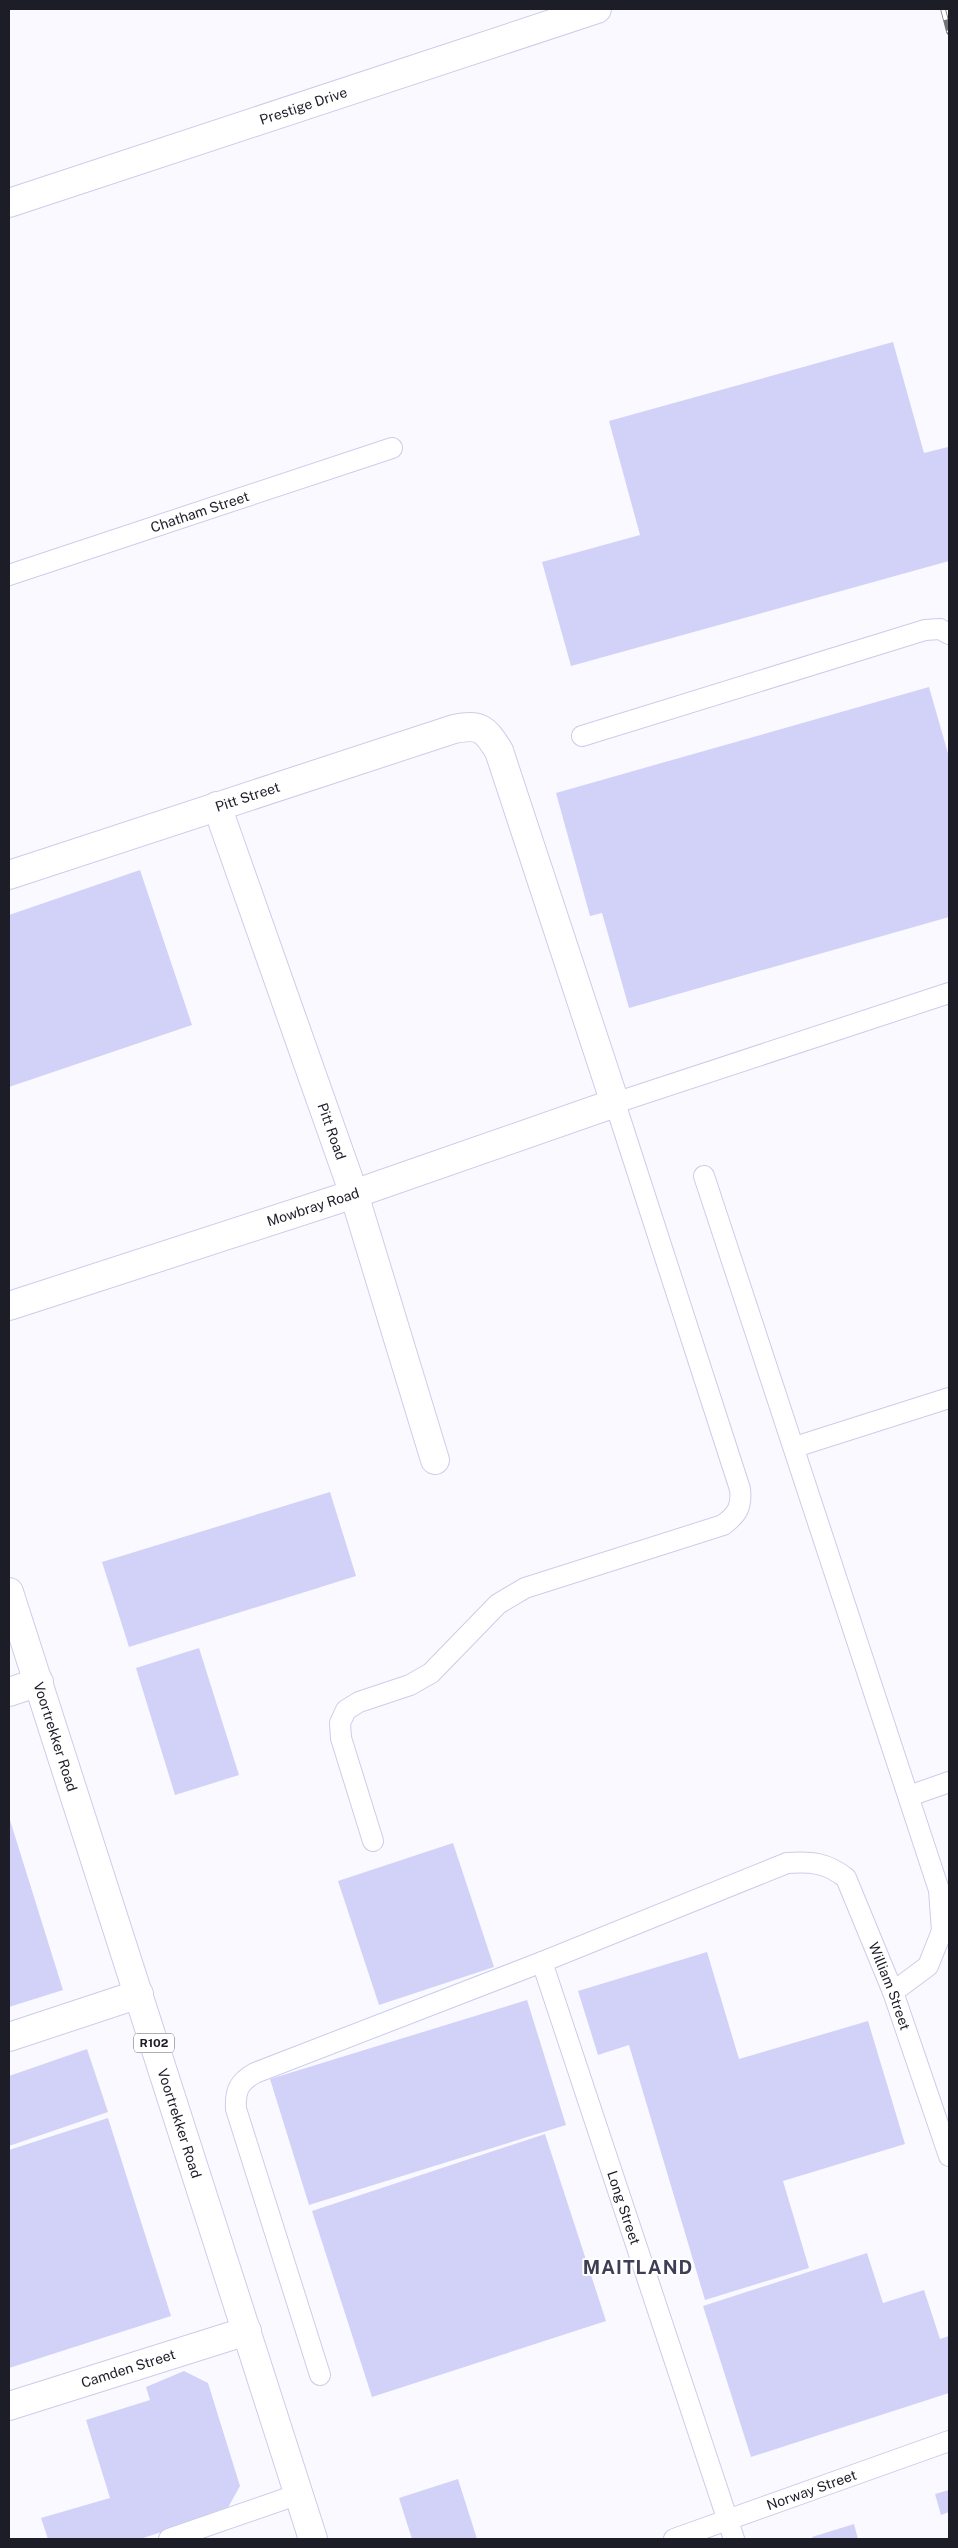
<svg xmlns="http://www.w3.org/2000/svg" width="958" height="2548" viewBox="0 0 958 2548" font-family="'Public Sans',sans-serif">
	<style>
		.building { fill: #d2d2f9 }
		.lines { fill: none; stroke-linecap: round; stroke-linejoin: round }
		.lane-casing { stroke: #cccdea; stroke-width: 22 }
		.street-casing { stroke: #cccdea; stroke-width: 30 }
		.secondary-casing { stroke: #cccdea; stroke-width: 30 }
		.primary-casing { stroke: #cccdea; stroke-width: 30 }
		.lane { stroke: #fff; stroke-width: 20 }
		.street { stroke: #fff; stroke-width: 28 }
		.secondary { stroke: #fff; stroke-width: 28 }
		.primary { stroke: #fff; stroke-width: 28 }
		.rail-casing { stroke: #73737c; stroke-width: 5.5 }
		.rail { stroke: #fff; stroke-width: 4; stroke-dasharray: 11; stroke-linecap: butt }
		.labels { text-anchor: middle; dominant-baseline: central; stroke-width: 4; stroke-linejoin: round; paint-order: stroke }
		.shield { fill: #fff; stroke: #616168; stroke-width: 1 }
		.shield-label { font-size: 12px; font-weight: bold; fill: #1d1d28 }
		.street-label { font-size: 14px; fill: #1d1d28; stroke: #fff }
		.district-label { font-size: 19px; font-weight: bold; letter-spacing: 1px; fill: #3e3e55; stroke: #fff }
	</style>
	<rect width="100%" height="100%" fill="#f9f9ff"/>
	<g class="building">
		<polygon points="893,342 924,453 948,447 949,451 949,561 571,666 542,562 640,535 609,421"/>
		<polygon points="929,687 949,757 949,917 629,1008 602,913 590,916 556,793"/>
		<polygon points="140,870 192,1025 9,1087 9,915"/>
		<polygon points="330,1492 356,1576 129,1647 102,1562"/>
		<polygon points="199,1648 239,1775 175,1795 136,1668"/>
		<polygon points="9,1817 63,1990 9,2007"/>
		<polygon points="453,1843 494,1967 379,2005 338,1881"/>
		<polygon points="707,1952 739,2059 868,2021 905,2144 783,2181 809,2268 705,2300 629,2045 598,2055 578,1991"/>
		<polygon points="527,2000 566,2125 309,2205 270,2079"/>
		<polygon points="87,2049 108,2112 9,2146 9,2076"/>
		<polygon points="108,2118 171,2316 9,2368 9,2150"/>
		<polygon points="545,2134 606,2321 372,2397 312,2211"/>
		<polygon points="867,2253 883,2303 924,2290 940,2339 949,2336 949,2393 751,2457 703,2306"/>
		<polygon points="184,2371 208,2383 240,2486 226,2511 140,2539 48,2539 41,2518 110,2498 86,2420 150,2400 146,2387"/>
		<polygon points="458,2479 477,2539 412,2539 399,2498"/>
		<polygon points="949,2490 949,2512 941,2515 935,2494"/>
		<polygon points="854,2524 858,2539 813,2539 812,2537"/>
	</g>
	<g class="lines">
		<defs>
			<g id="lane">
				<path id="s1" d="M9 575 392 448"/>
				<polyline points="582,736 925,630 940,629 949,634"/>
				<polyline points="704,1176 939,1890 942,1931 928,1966 893,1992"/>
				<polyline points="795,1447 949,1398"/>
				<polyline points="909,1796 949,1782"/>
				<path d="M373 1841 341 1738 340 1723 346 1710 359 1702 410 1685 431 1673 498 1604 525 1588 723 1525C737 1515 742 1507 740 1489L615 1103 949 993"/>
				<path id="s2" d="M542 1962 734 2539"/>
				<path id="s3" d="M320 2375 236 2109C235 2090 239 2082 255 2073L542 1962 787 1863C811 1861 827 1863 846 1878L893 1992 949 2156"/>
				<polyline points="169,2539 299,2494"/>
				<path id="s4" d="M674 2539 949 2441"/>
			</g>
			<g id="street">
				<path id="s5" d="M217 806 354 1194 435 1460"/>
				<path id="s6" d="M9 875 454 729C480 724 485 728 499 751L615 1103 354 1194 9 1306"/>
				<polyline points="9,1692 39,1682"/>
				<polyline points="9,2037 139,1994"/>
				<path id="s7" d="M9 2406 247 2331"/>
			</g>
			<g id="secondary">
				<path id="s8" d="M9 203 597 9"/>
			</g>
			<g id="primary">
				<path id="s9" d="M9 1592 313 2539"/>
			</g>
		</defs>
		<use href="#lane" class="lane-casing"/>
		<use href="#street" class="street-casing"/>
		<use href="#secondary" class="secondary-casing"/>
		<use href="#primary" class="primary-casing"/>
		<use href="#lane" class="lane"/>
		<use href="#street" class="street"/>
		<use href="#secondary" class="secondary"/>
		<use href="#primary" class="primary"/>
		<defs>
			<polyline id="rail" points="943,9 949,32"/>
		</defs>
		<use href="#rail" class="rail-casing"/>
		<use href="#rail" class="rail"/>
	</g>
	<g class="labels">
		<rect class="shield" x="134" y="2033.5" width="40" height="19" rx="4"/>
		<g class="shield-label">
			<text x="154" y="2043">R102</text>
		</g>
		<g class="street-label">
			<text stroke="none"><textPath href="#s8" startOffset="310">Prestige Drive</textPath></text>
			<text stroke="none"><textPath href="#s1" startOffset="201">Chatham Street</textPath></text>
			<text stroke="none"><textPath href="#s6" startOffset="251">Pitt Street</textPath></text>
			<text stroke="none"><textPath href="#s5" startOffset="345">Pitt Road</textPath></text>
			<text transform="translate(313 1207) rotate(-18)">Mowbray Road</text>
			<text stroke="none"><textPath href="#s9" startOffset="152">Voortrekker Road</textPath></text>
			<text stroke="none"><textPath href="#s3" startOffset="1074">William Street</textPath></text>
			<text stroke="none"><textPath href="#s9" startOffset="558">Voortrekker Road</textPath></text>
			<text stroke="none"><textPath href="#s2" startOffset="259">Long Street</textPath></text>
			<text stroke="none"><textPath href="#s7" startOffset="125">Camden Street</textPath></text>
			<text stroke="none"><textPath href="#s4" startOffset="146">Norway Street</textPath></text>
		</g>
		<g class="district-label">
			<text x="638" y="2267">MAITLAND</text>
		</g>
	</g>
	<rect width="958" height="2548" fill="none" stroke="#1d1d28" stroke-width="20"/>
</svg>
